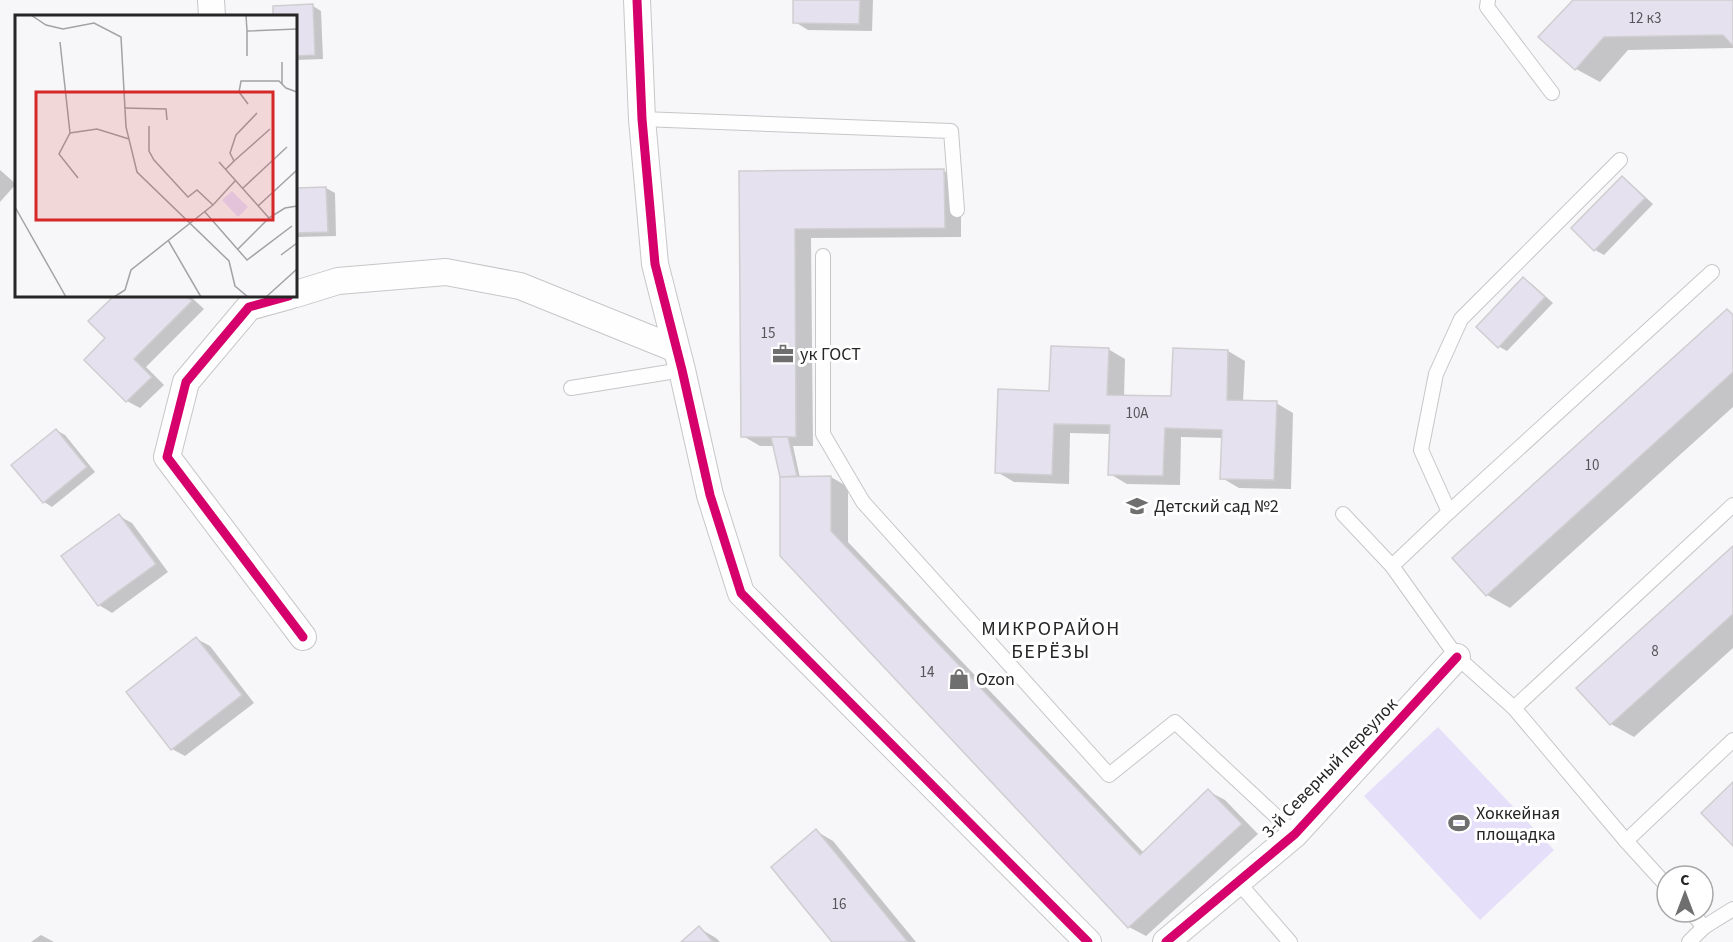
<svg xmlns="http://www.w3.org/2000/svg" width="1733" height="942" viewBox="0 0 1733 942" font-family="'Source Sans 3',sans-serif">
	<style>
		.pitch { fill: #e6dffa }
		.shadow { fill: #0003 }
		.building { fill: #e5e1ef; stroke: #cfced0; stroke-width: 1.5 }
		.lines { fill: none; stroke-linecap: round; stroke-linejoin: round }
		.lane-casing { stroke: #c7c6c8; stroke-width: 16 }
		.street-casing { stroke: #c7c6c8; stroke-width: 28 }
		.lane { stroke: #fefefe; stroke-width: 14 }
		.street { stroke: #fefefe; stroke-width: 26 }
		.cycleway-casing { stroke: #fff; stroke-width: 13 }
		.cycleway { stroke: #d6006c; stroke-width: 9 }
		.labels { text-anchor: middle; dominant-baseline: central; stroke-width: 6; stroke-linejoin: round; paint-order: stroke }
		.number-label { font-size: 15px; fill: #565559 }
		.poi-label { font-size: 18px; fill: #262627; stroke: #fff; text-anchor: start }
		.street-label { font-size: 18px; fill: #262627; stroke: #fff }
		.neighbourhood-label { font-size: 20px; letter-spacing: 1.5px; fill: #262627; stroke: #fff }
		.inset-road { fill: none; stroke: #a3a3a4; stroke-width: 1.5 }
		.view { fill: #d62828; fill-opacity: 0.15; stroke: #d62828; stroke-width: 3 }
		.inset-edge { fill: none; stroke: #262627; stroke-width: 3 }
	</style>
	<rect width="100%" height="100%" fill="#f7f6f8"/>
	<polygon class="pitch" points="1438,727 1554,850 1480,920 1364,796"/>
	<g class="shadow">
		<polygon points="795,0 873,0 872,31 808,30 795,22"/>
		<polygon points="1575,0 1733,0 1733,48 1628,50 1600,82 1576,69 1540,37"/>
		<polygon points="313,6 321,11 323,59 296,60 296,16 275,16 275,7"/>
		<polygon points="0,170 16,184 0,202"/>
		<polygon points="944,171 961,181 961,237 811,238 813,446 793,446 800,478 831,477 848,487 848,542 1144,853 1208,791 1225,800 1258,834 1146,936 1129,927 782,555 781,476 775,446 760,446 743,436 741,173"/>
		<polygon points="1622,178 1630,183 1653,204 1604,255 1595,250"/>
		<polygon points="326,188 335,193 336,236 298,237 296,236 296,189"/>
		<polygon points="1524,279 1532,284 1553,303 1507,351 1498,346"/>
		<polygon points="116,296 190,296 204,309 146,367 164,385 140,408 127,401 107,338 90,321"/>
		<polygon points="1727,311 1733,314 1733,407 1510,608 1487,595"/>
		<polygon points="1108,349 1125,359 1124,397 1173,398 1228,351 1245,361 1243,402 1276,403 1293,413 1291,489 1239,488 1222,478 1223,438 1181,437 1180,485 1127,484 1110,474 1111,434 1070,433 1069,484 1014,482 997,472 1051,393"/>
		<polygon points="56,430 65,435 95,472 52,507 44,502"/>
		<polygon points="119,516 132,523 168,572 112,613 99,605"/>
		<polygon points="1733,548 1733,648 1634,737 1611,724"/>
		<polygon points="197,639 210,646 254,703 185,756 172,749 128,692"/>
		<polygon points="816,831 833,841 916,942 834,942"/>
		<polygon points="699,928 716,938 720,942 683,942"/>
		<polygon points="41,935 54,942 31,942"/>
	</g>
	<g class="building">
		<polygon points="793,0 860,0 859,24 793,23"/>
		<polygon points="1573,0 1733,0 1733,46 1723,35 1604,37 1575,70 1538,37"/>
		<polygon points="313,4 315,55 296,56 296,16 273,16 273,6"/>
		<polygon points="944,169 945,228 795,229 796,437 741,437 739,171"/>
		<polygon points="1622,176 1645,198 1594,251 1571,228"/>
		<polygon points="326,187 328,232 296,233 296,188"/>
		<polygon points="1523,277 1545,297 1498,348 1476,327"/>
		<polygon points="114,296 186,296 192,301 134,359 152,377 126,402 84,360 105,338 88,321"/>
		<polygon points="1727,309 1733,315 1733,372 1486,596 1452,558"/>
		<polygon points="1051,346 1109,348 1107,395 1171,396 1173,348 1228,350 1227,400 1277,401 1274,480 1220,479 1222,430 1165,428 1163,476 1108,475 1110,425 1054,424 1052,475 995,473 998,389 1049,391"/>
		<polygon points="56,429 87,467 43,503 11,465"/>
		<polygon points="771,437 788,437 797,476 780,477"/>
		<polygon points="831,476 831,531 1140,855 1208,789 1242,824 1128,928 780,556 780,477"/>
		<polygon points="119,514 156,564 98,606 61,556"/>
		<polygon points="1733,546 1733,614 1610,725 1576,688"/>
		<polygon points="196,637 242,695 171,750 126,692"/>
		<polygon points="1733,782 1733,846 1701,813"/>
		<polygon points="816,829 908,942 832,942 771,867"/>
		<polygon points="699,926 713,942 681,942"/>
	</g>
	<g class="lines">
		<defs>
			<g id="lane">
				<polyline points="1488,0 1487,7 1552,93"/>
				<polyline points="642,119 951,131 957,210"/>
				<polyline points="823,256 823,434 863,502 1109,775 1175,722 1295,834"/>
				<polyline points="571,388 682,370"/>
				<polyline points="1449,512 1712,272"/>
				<polyline points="1343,514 1392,566 1457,657 1514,708 1626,841 1667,886"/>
				<polyline points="1392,566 1449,512 1421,450 1436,374 1461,319 1620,160"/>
				<polyline points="1514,708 1733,505"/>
				<polyline points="1626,841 1733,740"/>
				<polyline points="1238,882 1290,942"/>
				<polyline points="1691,912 1704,927 1733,909"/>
				<polyline points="1689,942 1704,927"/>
			</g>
			<g id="street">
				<polyline points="211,0 212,16"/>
				<polyline points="637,0 642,119 655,264 682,370 710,495 741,593 1088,942"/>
				<polyline points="296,294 338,281 446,272 520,286 676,349"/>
				<polyline points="289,296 249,307 186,382 167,457 303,637"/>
				<polyline points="1166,942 1295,834 1457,657"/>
			</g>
		</defs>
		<use href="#lane" class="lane-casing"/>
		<use href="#street" class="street-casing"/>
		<use href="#lane" class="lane"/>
		<use href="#street" class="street"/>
		<defs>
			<g id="cycleway">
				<polyline points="637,0 642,119 655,264 682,370 710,495 741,593 1088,942"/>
				<polyline points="289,296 249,307 186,382 167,457 303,637"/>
				<polyline points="1166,942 1295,834 1457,657"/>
			</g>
		</defs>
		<use href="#cycleway" class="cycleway-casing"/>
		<use href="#cycleway" class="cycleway"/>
	</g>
	<defs>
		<symbol id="office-bare" viewBox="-9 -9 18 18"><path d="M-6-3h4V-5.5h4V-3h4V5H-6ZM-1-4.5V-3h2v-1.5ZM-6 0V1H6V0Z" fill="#6f6f70" stroke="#fff" stroke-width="2.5" paint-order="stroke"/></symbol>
		<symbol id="school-bare" viewBox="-9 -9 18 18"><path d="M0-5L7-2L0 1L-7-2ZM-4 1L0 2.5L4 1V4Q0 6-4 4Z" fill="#6f6f70" stroke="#fff" stroke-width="2.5" paint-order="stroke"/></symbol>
		<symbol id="shop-bare" viewBox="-9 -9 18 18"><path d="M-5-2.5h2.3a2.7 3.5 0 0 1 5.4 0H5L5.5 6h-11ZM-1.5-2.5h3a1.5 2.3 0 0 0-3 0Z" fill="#6f6f70" stroke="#fff" stroke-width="2.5" paint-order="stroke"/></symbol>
		<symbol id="stadium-bare" viewBox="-9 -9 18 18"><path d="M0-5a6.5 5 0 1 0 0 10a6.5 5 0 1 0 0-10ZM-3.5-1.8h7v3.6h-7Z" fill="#6f6f70" stroke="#fff" stroke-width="2.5" paint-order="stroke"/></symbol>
	</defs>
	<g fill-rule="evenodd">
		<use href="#office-bare" x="768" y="339" width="30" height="30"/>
		<use href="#school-bare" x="1122" y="491" width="30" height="30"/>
		<use href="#shop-bare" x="944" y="664" width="30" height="30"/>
		<use href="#stadium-bare" x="1444" y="808" width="30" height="30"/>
	</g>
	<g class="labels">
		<g class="number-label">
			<text x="1645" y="18">12 к3</text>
			<text x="768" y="333">15</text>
			<text x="1137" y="413">10А</text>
			<text x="1592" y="465">10</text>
			<text x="1655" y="651">8</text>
			<text x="927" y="672">14</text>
			<text x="839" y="904">16</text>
		</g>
		<g class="poi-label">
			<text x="800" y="354">ук ГОСТ</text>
			<text x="1154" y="506">Детский сад №2</text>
			<text x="976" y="679">Ozon</text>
			<text x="1476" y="813">Хоккейная<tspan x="1476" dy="21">площадка</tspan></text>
		</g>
		<g class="street-label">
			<text transform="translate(1330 768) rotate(-46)">3-й Северный переулок</text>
		</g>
		<g class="neighbourhood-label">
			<text x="1051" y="629">МИКРОРАЙОН<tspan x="1051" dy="23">БЕРЁЗЫ</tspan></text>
		</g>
	</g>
	<g transform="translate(15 15)">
		<rect width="282" height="282" fill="#f7f6f8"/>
		<path d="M217 176 233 192 223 202 207 185Z" fill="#e6dffa"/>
		<path class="inset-road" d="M16 0 31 10 48 14 79 8 106 22 111 112 122 157 214 246 220 271 233 282M231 0 232 16 282 14M232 16V41M45 27 55 118M267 47V69M233 89 224 77 226 66H264L271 73 282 77M109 93 151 94 152 105M134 111V136L139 145 173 182 182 175 198 190M219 146 255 114M204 147 254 203 270 193 282 191M211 154 219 146 215 138 221 120 242 98M63 163 44 139 55 118 82 114 114 124M228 173 272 132M243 191 282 155M0 192 51 282M190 197 232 245 277 211M153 225 186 282M223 234 254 203M266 240 282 228M99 282 110 275 116 255 198 190 220 166M251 282 282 254"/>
		<path class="view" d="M21 77H258V205H21Z"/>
		<rect width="282" height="282" class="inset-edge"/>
	</g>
	<g transform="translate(1685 894)"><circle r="28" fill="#ffffff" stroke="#a8a8a9" stroke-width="1.5"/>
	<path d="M0-4.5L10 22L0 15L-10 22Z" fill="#6f6f70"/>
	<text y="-9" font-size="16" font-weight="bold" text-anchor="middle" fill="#262627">С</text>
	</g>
</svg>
